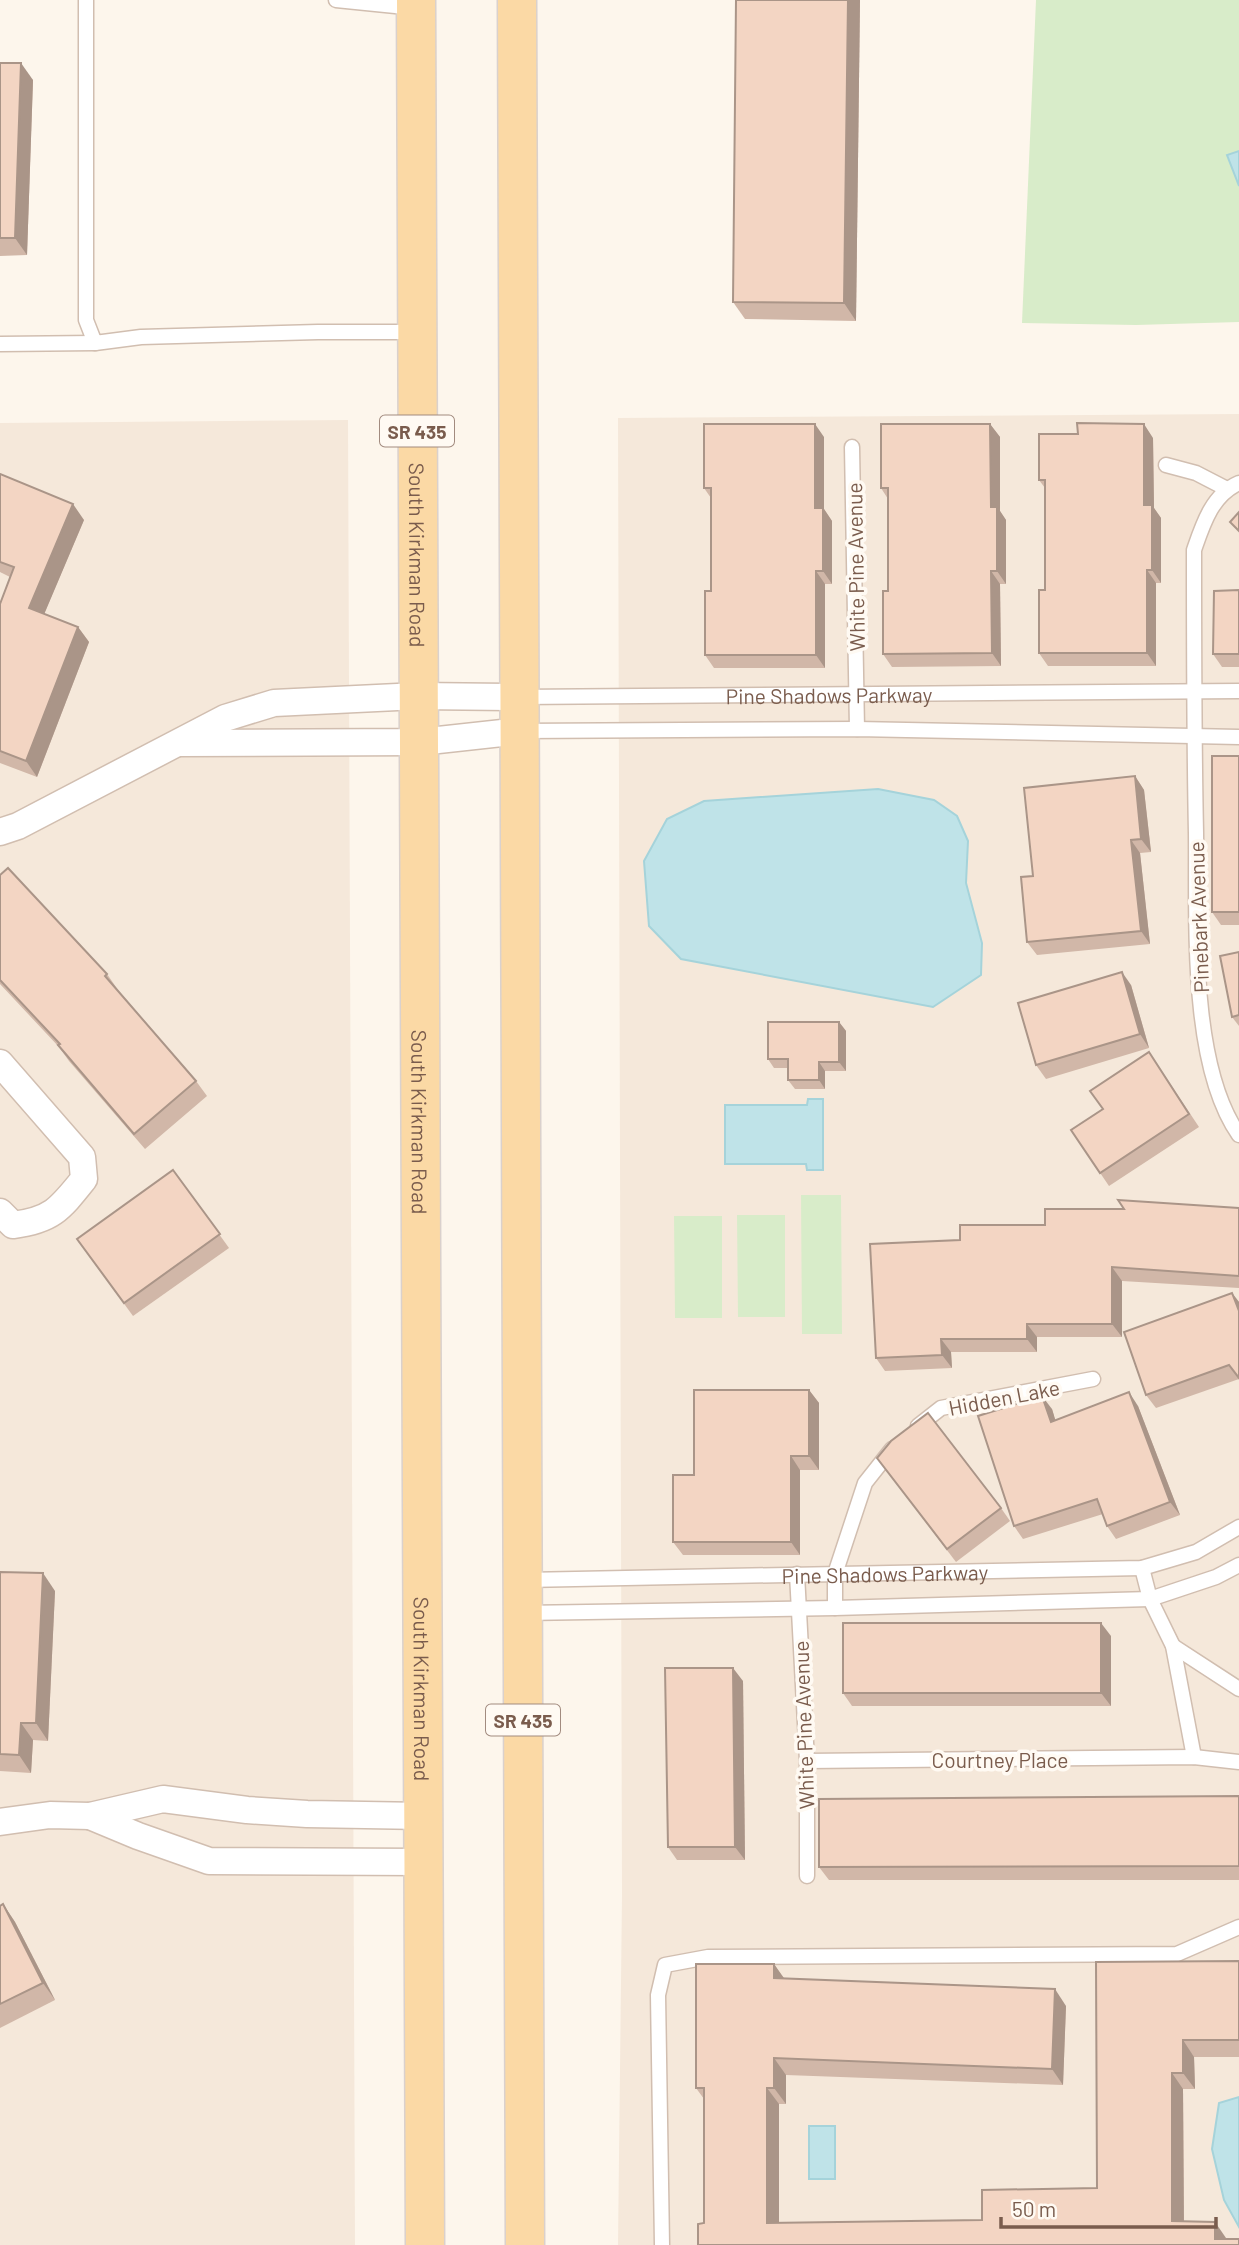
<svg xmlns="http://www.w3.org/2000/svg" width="1239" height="2245" viewBox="0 0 1239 2245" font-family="Barlow,sans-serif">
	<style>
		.residential { fill: #f5e8da }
		.green { fill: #d8ecc9 }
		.water { fill: #bfe3e8; stroke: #a5d3da; stroke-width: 2 }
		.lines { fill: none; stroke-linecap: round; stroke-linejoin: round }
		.service-casing { stroke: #d1beb0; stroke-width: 17 }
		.minor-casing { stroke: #d1beb0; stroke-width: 29 }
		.primary-casing { stroke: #dad1cd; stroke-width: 41 }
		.service { stroke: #fff; stroke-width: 14 }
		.minor { stroke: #fff; stroke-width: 26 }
		.primary { stroke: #fbd9a5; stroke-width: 38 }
		.wall { fill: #d1b7a8 }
		.shaded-wall { fill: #aa9588 }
		.building { fill: #f3d5c3; stroke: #aa9588; stroke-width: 2 }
		.labels { text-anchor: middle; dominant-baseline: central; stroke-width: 7; stroke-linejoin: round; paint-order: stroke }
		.shield { fill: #fffaf3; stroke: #a28b7f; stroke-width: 2 }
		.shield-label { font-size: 19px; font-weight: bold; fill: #7a5c4d }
		.street-label { font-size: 21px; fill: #7a5c4d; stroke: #fffaf3 }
	</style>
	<rect width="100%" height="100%" fill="#fdf6ec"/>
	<g class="residential">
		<polygon points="1239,414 1239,2245 618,2245 622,1895 618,418"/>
		<polygon points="348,420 355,2245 0,2245 0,423"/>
	</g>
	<g class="green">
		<polygon points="1036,0 1239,0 1239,322 1136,325 1022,323"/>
		<polygon points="801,1195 841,1195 842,1334 802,1334"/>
		<polygon points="737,1215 785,1215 785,1317 738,1317"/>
		<polygon points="674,1216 722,1216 722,1318 675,1318"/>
	</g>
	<g class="water">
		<polygon points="1239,151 1239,186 1227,155"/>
		<polygon points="878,789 934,800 957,816 968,841 966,883 982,943 981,975 933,1007 681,959 649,926 644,861 667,819 704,801"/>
		<polygon points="808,1099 823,1099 823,1170 807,1170 806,1164 725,1164 725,1105 807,1105"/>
		<polygon points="1239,2097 1239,2227 1224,2200 1212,2149 1219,2103"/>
		<rect x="809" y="2126" width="26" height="53"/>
	</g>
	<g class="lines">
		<defs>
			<g id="service">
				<polyline points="86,0 86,320 95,343 141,337 318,332 415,332"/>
				<polyline points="336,0 415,8"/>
				<polyline points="0,344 95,343"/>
				<polyline points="852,447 857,729"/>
				<polyline points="1166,465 1196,473 1227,489"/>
				<path d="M1239 483C1212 495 1203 524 1194 550 1194 645 1194 739 1196 833 1197 919 1189 1064 1239 1135"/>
				<path id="s1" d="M519 697 1239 691"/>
				<polyline points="521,731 857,729 1239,737"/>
				<polyline points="918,1426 941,1408 1093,1379"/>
				<polyline points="1142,1568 1150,1599 1173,1646 1194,1757"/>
				<polyline points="797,1574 807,1761 807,1876"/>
				<path id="s2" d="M525 1580 1142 1568 1196 1552 1239 1527"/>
				<polyline points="835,1608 835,1574 865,1483 892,1449"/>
				<polyline points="523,1613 835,1608 1150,1599 1216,1577 1239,1565"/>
				<polyline points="1173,1646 1239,1689"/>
				<polyline points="807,1761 1194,1757 1239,1762"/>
				<polyline points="662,2245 658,1995 665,1965 708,1957 1177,1954 1239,1927"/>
			</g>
			<g id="minor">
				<polyline points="179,743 420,742 520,731"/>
				<polyline points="0,832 18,826 225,718 274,703 418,696 519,697"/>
				<path d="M0 1063 82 1157 84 1179C60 1209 52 1220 13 1225L0 1212"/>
				<polyline points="90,1816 138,1836 209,1861 423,1862"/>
				<polyline points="0,1822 50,1815 90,1816 163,1799 247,1810 307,1814 423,1816"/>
			</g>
			<g id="primary">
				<path id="s3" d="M416 0 425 2245"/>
				<polyline points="517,0 525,2245"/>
			</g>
		</defs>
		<use href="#service" class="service-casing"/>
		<use href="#minor" class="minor-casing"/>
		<use href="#primary" class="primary-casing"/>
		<use href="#service" class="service"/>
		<use href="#minor" class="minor"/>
		<use href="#primary" class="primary"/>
	</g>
	<g class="wall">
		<polygon points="736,0 860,0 856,321 745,319 733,302"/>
		<polygon points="0,63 33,80 27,255 0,256"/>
		<polygon points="990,424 1000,437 1000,511 1006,520 1006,584 1000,584 1001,666 892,667 883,654 888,591 888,499 881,488"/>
		<polygon points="824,437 824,509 832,521 832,584 825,584 825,668 714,668 705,655 711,591 711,498 704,488"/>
		<polygon points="1153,438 1154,508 1161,518 1161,583 1156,583 1156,666 1048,666 1039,653 1045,590 1045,488 1039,480"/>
		<polygon points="0,474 84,520 44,614 78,627 89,642 37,777 0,763 0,604 10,577 0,572"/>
		<polygon points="1239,590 1239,667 1222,667 1213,654"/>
		<polygon points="1239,756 1239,925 1221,925 1212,912"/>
		<polygon points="1135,776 1144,790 1151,852 1140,853 1150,944 1037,955 1027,942 1033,876"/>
		<polygon points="0,875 107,974 118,990 196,1081 207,1096 145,1149 69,1061 59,1047 0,984"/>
		<polygon points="1239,952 1239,1026 1232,1017"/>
		<polygon points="1131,985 1149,1048 1046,1079 1036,1065"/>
		<polygon points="839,1022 846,1031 846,1071 825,1071 825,1089 795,1089 788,1080 788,1068 774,1068 768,1059"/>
		<polygon points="1149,1052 1199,1127 1109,1186 1071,1130 1103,1109"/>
		<polygon points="173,1170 229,1248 133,1316 77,1239"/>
		<polygon points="1239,1208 1239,1288 1122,1281 1122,1337 1037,1337 1037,1352 951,1352 952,1368 885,1371 876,1358 960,1240 1045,1225"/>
		<polygon points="1232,1293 1239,1302 1239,1379 1156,1408 1146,1395"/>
		<polygon points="809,1390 819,1403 819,1470 800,1470 800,1555 683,1555 673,1542 694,1475"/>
		<polygon points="1138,1406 1180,1515 1116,1539 1107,1526 1103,1514 1023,1539 1014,1526 1052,1409 1055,1420"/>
		<polygon points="877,1458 1001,1508 1010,1521 956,1562"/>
		<polygon points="0,1572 55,1591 48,1741 33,1740 31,1773 0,1771"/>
		<polygon points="1111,1636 1111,1706 852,1706 843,1693"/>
		<polygon points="743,1681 745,1860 677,1860 668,1847"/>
		<polygon points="1239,1796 1239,1880 829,1880 819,1867"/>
		<polygon points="3,1904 15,1922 55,2000 0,2028 0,1906"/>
		<polygon points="1239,1961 1239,2057 1194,2057 1195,2089 1183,2089 1184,2221 704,2223 704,2099 696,2088 774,1964 784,1979 1066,2006 1063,2085 786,2075 786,2104 779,2104 779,2223 982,2220 1097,2188 1096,1962"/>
	</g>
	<g class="shaded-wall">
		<polygon points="848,0 860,0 856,321 844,303"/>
		<polygon points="21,63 33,80 27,255 15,238"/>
		<polygon points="815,424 824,437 824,509 832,521 832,584 823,571 815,508"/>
		<polygon points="990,424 1000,437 1000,511 1006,520 1006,584 997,571 991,507"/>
		<polygon points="1144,424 1153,438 1154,508 1161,518 1161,583 1152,570 1144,505"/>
		<polygon points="73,504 84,520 40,624 29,608"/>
		<polygon points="1147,570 1156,583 1156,666 1147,653"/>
		<polygon points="816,571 825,584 825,668 816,655"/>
		<polygon points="991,571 1000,584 1001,666 992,653"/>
		<polygon points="78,627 89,642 37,777 26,761"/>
		<polygon points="1135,776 1144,790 1151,852 1141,839"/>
		<polygon points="1131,840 1140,853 1150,944 1141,931"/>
		<polygon points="1122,972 1131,985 1149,1048 1140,1034"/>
		<polygon points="839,1022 846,1031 846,1071 839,1062"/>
		<polygon points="819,1062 825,1071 825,1089 819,1080"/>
		<polygon points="1112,1267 1122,1281 1122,1337 1112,1324"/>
		<polygon points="1232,1293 1239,1302 1239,1311"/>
		<polygon points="1027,1324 1037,1337 1037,1352 1027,1339"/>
		<polygon points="941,1339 951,1352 952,1368 942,1355"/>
		<polygon points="809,1390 819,1403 819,1470 809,1456"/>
		<polygon points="1129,1392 1138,1406 1180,1515 1170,1502"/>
		<polygon points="1042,1396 1052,1409 1060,1435 1051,1422"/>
		<polygon points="791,1456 800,1470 800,1555 791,1542"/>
		<polygon points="43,1573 55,1591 48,1741 36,1723"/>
		<polygon points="1101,1623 1111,1636 1111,1706 1101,1693"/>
		<polygon points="733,1668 743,1681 745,1860 735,1847"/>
		<polygon points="21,1723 33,1740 31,1773 19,1755"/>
		<polygon points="3,1904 15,1922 55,2000 43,1983"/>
		<polygon points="774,1964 786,1981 774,1978"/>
		<polygon points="1055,1989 1066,2006 1063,2085 1052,2069"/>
		<polygon points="1183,2040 1194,2057 1195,2089 1183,2073"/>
		<polygon points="774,2058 786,2075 786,2104 774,2088"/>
		<polygon points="1172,2073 1183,2089 1184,2238 1172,2221"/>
		<polygon points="767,2088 779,2104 779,2239 767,2223"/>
		<polygon points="1215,2222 1226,2238 1226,2245 1215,2239"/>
	</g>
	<g class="building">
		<polygon points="736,0 848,0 844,303 733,302"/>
		<polygon points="0,63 21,63 15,238 0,238"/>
		<polygon points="1077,423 1144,424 1144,505 1152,505 1152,570 1147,570 1147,653 1039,653 1039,590 1045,590 1045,480 1039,480 1039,434 1078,434"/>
		<polygon points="704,424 815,424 815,508 823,508 823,571 816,571 816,655 705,655 705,591 711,591 711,488 704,488"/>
		<polygon points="881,424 990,424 991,507 997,507 997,571 991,571 992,653 883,654 883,591 888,591 888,488 881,488"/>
		<polygon points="0,474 73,504 29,608 78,627 26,761 0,751 0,604 14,567 0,562"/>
		<polygon points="1239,512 1239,531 1230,522"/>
		<polygon points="1239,590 1239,654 1213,654 1214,591"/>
		<rect x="1212" y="756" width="27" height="156"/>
		<polygon points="1135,776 1141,839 1131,840 1141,931 1027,942 1021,877 1033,876 1024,788"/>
		<polygon points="8,868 107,974 105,976 196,1081 134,1134 58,1045 60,1044 0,980 0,875"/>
		<polygon points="1239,952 1239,1015 1232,1017 1220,956"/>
		<polygon points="1122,972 1140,1034 1036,1065 1018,1003"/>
		<polygon points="768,1022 839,1022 839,1062 819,1062 819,1080 788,1080 788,1059 768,1059"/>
		<polygon points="1149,1052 1189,1114 1100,1173 1071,1130 1103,1109 1090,1091"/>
		<polygon points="173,1170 220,1234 124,1303 77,1239"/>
		<polygon points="1118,1200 1239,1208 1239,1276 1112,1267 1112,1324 1027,1324 1027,1339 941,1339 942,1355 876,1358 870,1244 960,1240 960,1225 1045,1225 1045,1209 1124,1209"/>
		<polygon points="1232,1293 1239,1311 1239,1378 1229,1365 1146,1395 1124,1332"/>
		<polygon points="694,1390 809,1390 809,1456 791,1456 791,1542 673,1542 673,1475 694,1475"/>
		<polygon points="1129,1392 1170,1502 1107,1526 1097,1499 1014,1526 978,1416 1042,1396 1051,1422"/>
		<polygon points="928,1413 1001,1508 947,1549 877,1458 891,1441"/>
		<polygon points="0,1572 43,1573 36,1723 21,1723 19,1755 0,1754"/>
		<rect x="843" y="1623" width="258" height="70"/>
		<polygon points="665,1668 733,1668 735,1847 668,1847"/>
		<polygon points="1239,1796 1239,1866 819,1867 819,1799"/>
		<polygon points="3,1904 43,1983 0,2004 0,1906"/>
		<polygon points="1239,1961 1239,2040 1183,2040 1183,2073 1172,2073 1172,2221 1215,2222 1215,2239 1239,2239 1239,2245 698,2245 698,2224 704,2223 704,2088 696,2088 696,1964 774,1964 774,1978 1055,1989 1052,2069 774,2058 774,2088 767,2088 767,2223 982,2220 982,2190 1097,2188 1096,1962"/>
	</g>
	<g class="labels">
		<g class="shield">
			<rect x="380" y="415.5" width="74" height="31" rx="5"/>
			<rect x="486" y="1704.5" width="74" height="31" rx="5"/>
		</g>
		<g class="shield-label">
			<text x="417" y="431">SR 435</text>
			<text x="523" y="1720">SR 435</text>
		</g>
		<g class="street-label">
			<text stroke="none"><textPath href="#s3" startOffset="555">South Kirkman Road</textPath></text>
			<text transform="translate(855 567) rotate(-91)">White Pine Avenue</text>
			<text stroke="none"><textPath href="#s1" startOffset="310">Pine Shadows Parkway</textPath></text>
			<text transform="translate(1198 917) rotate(-92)">Pinebark Avenue</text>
			<text stroke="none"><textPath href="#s3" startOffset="1122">South Kirkman Road</textPath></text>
			<text transform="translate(1004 1397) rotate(-11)">Hidden Lake</text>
			<text stroke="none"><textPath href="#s2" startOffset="360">Pine Shadows Parkway</textPath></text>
			<text stroke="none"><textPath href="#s3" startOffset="1689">South Kirkman Road</textPath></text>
			<text transform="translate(803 1725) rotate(-92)">White Pine Avenue</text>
			<text x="1000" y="1759">Courtney Place</text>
		</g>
	</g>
	<path d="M1001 2217v10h215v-10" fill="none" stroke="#7a5c4d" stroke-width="3.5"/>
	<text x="1012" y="2217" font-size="21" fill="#7a5c4d" stroke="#fffaf3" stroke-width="5" paint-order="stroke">50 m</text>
</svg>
